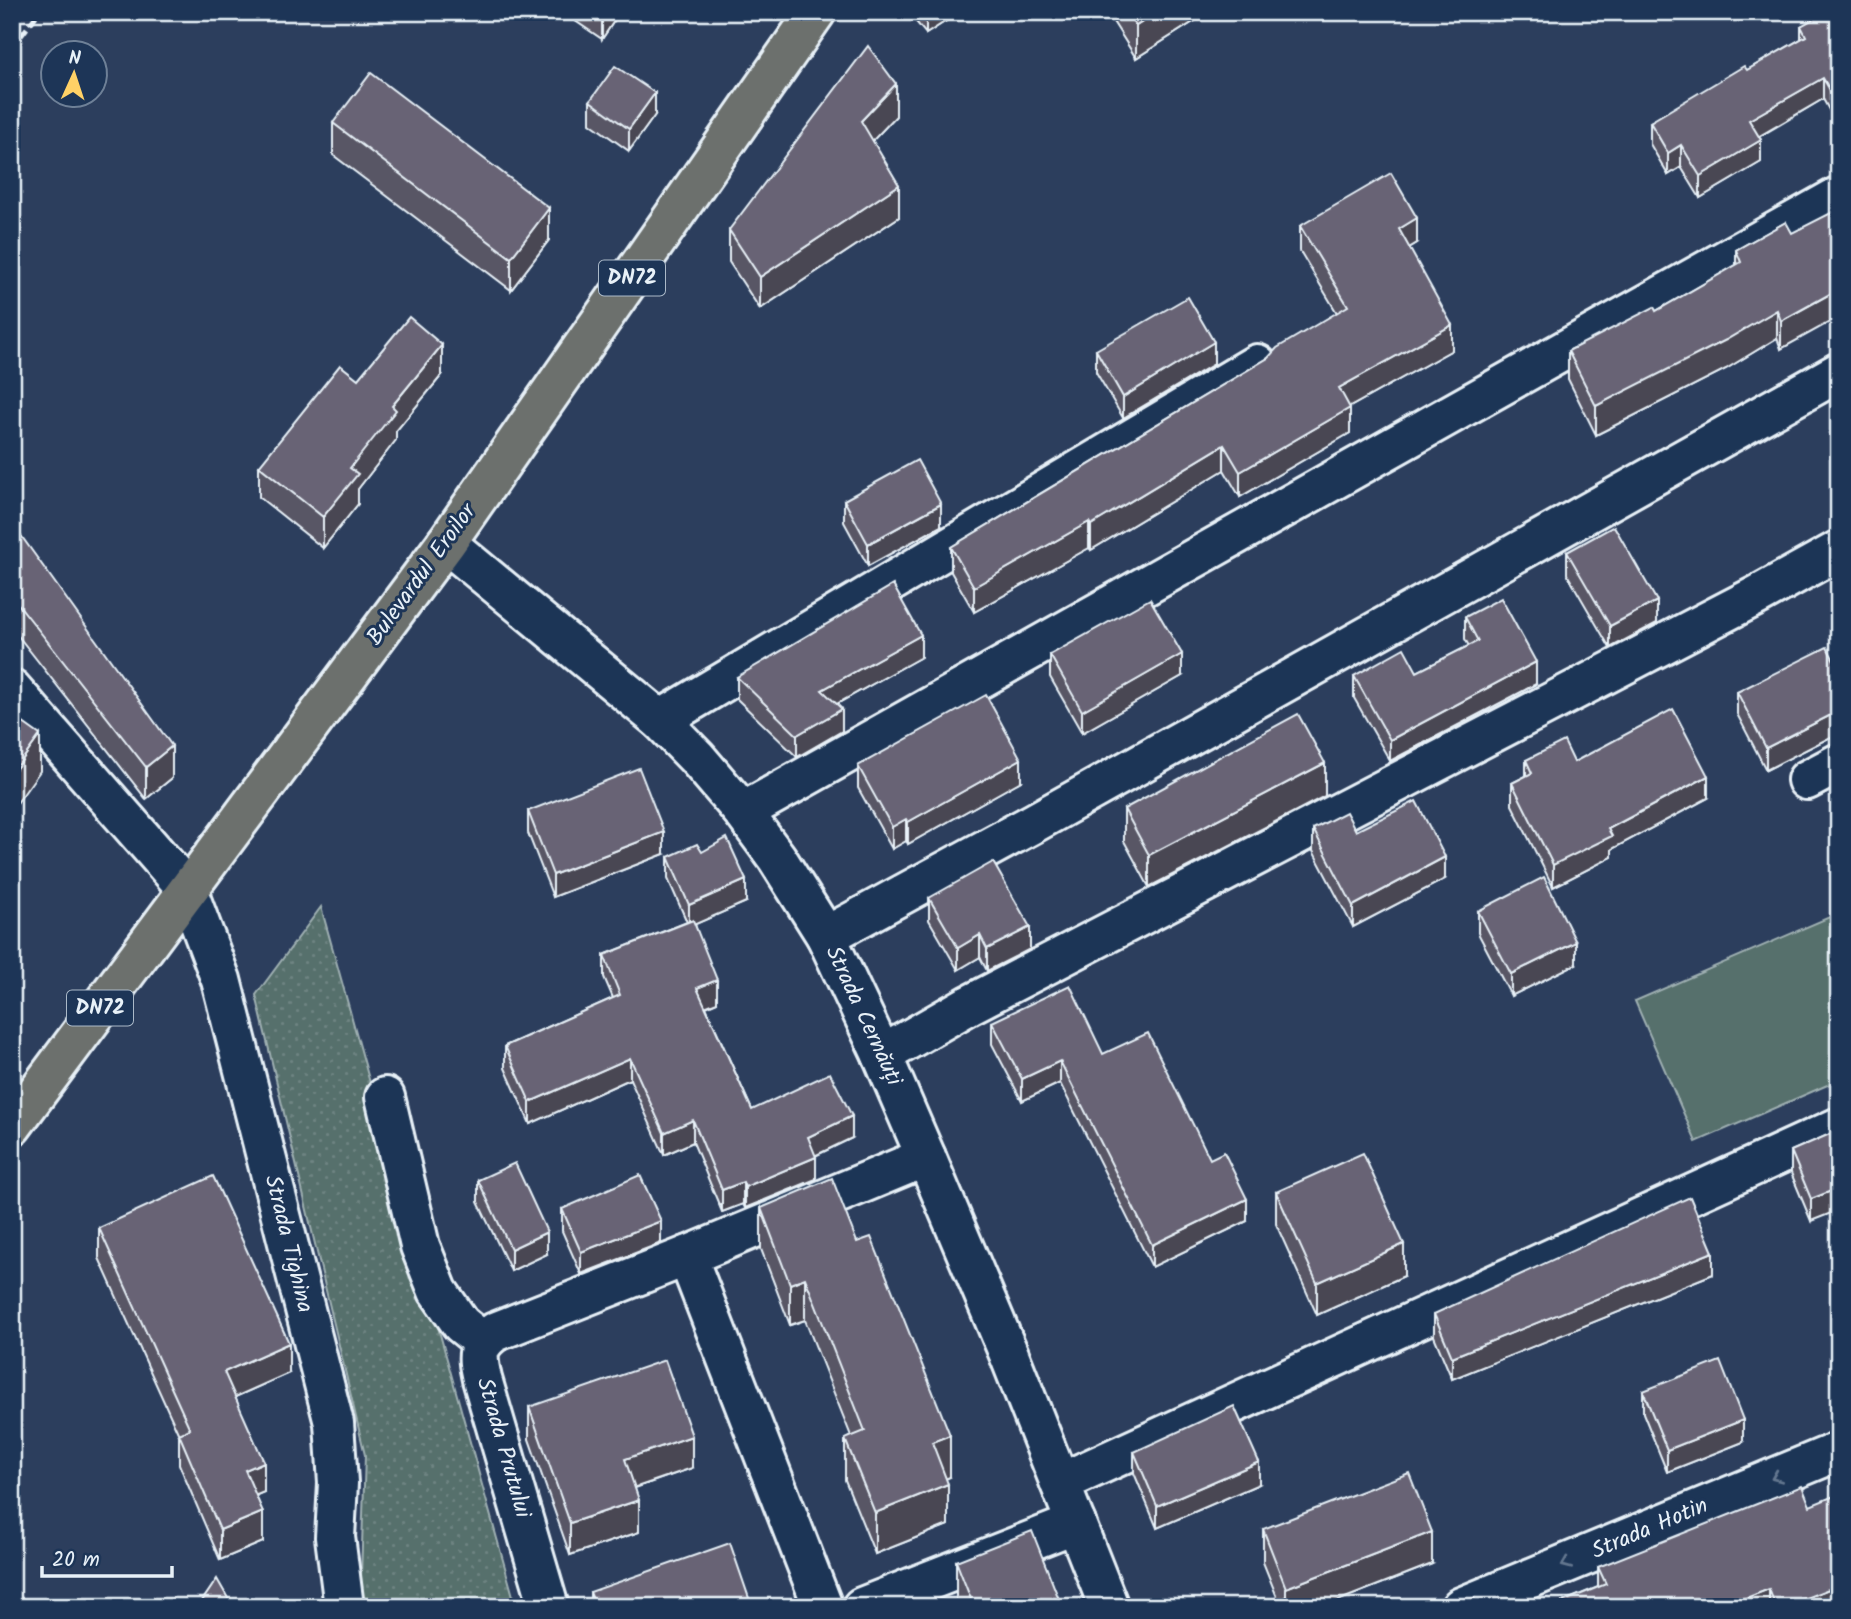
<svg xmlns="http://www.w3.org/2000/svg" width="1851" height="1619" viewBox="0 0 1851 1619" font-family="Kalam,sans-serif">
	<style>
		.green { fill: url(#green-dots); stroke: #9fb0b2; stroke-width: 2 }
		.pitch { fill: #566f6c; stroke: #9fb0b2; stroke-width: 2 }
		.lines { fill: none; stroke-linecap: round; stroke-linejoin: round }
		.minor-casing { stroke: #e8f1f8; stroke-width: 44 }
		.major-casing { stroke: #e8f1f8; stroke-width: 44 }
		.minor { stroke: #1d3557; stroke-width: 38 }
		.major { stroke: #6c706d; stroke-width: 38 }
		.rail { stroke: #e8f1f8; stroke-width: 5; stroke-dasharray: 10 5; stroke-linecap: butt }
		.wall { fill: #595665; stroke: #e8f1f8; stroke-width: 2 }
		.shaded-wall { fill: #494652; stroke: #e8f1f8; stroke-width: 2 }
		.building { fill: #686475; stroke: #e8f1f8; stroke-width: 2 }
		.oneway { stroke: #64778f }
		.labels { text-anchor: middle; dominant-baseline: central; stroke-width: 6; stroke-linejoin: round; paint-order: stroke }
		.shield { fill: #1d3557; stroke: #abb9c8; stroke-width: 2 }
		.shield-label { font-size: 21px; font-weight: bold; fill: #e8f1f8 }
		.street-label { font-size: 23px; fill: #e8f1f8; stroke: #1d3557 }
	</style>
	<defs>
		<pattern id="green-dots" width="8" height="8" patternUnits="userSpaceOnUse" patternTransform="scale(1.75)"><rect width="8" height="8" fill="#566f6c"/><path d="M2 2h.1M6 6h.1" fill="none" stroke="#6e8482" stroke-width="1.8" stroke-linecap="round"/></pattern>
	</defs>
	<rect width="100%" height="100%" fill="#2c3e5d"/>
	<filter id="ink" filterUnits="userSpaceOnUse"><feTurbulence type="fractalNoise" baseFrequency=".0143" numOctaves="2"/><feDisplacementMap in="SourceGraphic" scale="14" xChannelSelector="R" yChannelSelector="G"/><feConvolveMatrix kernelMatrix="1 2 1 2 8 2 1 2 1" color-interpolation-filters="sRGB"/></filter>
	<g filter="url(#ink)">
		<polygon class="green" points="321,907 516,1607 360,1607 365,1455 256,995"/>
		<polygon class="pitch" points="1839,913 1839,1080 1696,1142 1635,1001"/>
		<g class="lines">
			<defs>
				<g id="minor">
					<polyline points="446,543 660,720 697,758 743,812 777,858 826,936 882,1055 926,1157 1008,1352 1109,1607"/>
					<polyline points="12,689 187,889 221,980 334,1423 338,1483 335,1537 344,1607"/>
					<polyline points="660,720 1257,364"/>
					<polyline points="1807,780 1839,763"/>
					<polyline points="743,812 1839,196"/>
					<polyline points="826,936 1034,823 1839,372"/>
					<polyline points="882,1055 969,1005 1758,595 1839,550"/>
					<polyline points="385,1097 420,1246 438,1291 461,1324 482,1341"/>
					<polyline points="687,1256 823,1607"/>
					<polyline points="1060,1483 1839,1127"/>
					<path d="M549 1607 482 1379C477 1357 475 1346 495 1332L687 1256 926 1157"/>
					<polyline points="862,1607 1076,1523"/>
					<polyline points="1461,1607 1839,1451"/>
				</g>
				<polyline id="major" points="12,1126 446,543 816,12"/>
			</defs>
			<use href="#minor" class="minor-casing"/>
			<use href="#major" class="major-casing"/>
			<use href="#minor" class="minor"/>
			<use href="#major" class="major"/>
			<polyline class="rail" points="12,48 39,12"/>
		</g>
		<g class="wall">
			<polygon points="562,12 620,12 602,39"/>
			<polygon points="908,12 960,12 926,34"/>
			<polygon points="1107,12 1209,12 1136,58"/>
			<polygon points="1839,12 1834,119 1823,99 1759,137 1761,162 1700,198 1681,167 1668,175 1650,144 1650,122 1747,70 1801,39 1801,26"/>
			<polygon points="590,101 655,115 629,151 590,123"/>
			<polygon points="896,116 872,141 899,217 760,309 729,262 729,230"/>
			<polygon points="333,123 549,240 511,290 333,155"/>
			<polygon points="1786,222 1781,349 1777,338 1726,369 1596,435 1568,379 1568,351 1656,311 1736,265 1736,250"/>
			<polygon points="1300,226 1417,243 1409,248 1452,350 1350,407 1350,433 1240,497 1224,470 1091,550 1089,548 974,612 951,572 951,547 1268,358 1337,313 1300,251"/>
			<polygon points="1096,350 1214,364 1123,418 1096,372"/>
			<polygon points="442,375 396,431 396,440 358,489 358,504 323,548 259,497 259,466 358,379"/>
			<polygon points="844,500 941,526 868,566 844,522"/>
			<polygon points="12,523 172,778 146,799 15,632"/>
			<polygon points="1567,552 1657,623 1610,648 1567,574"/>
			<polygon points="1465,617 1536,684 1390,761 1354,698 1354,676 1417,672 1469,646 1465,639"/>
			<polygon points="1050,655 1182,676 1082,733 1050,677"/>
			<polygon points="921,657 837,704 842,731 797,757 737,699 737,677"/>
			<polygon points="1839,670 1839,733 1766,770 1737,714 1737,692"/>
			<polygon points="1526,760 1574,762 1708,798 1612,849 1612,857 1553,887 1512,805 1512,783 1526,776"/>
			<polygon points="858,766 1021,781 908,844 906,841 892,849 858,788"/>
			<polygon points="1325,796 1149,887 1124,841 1124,809"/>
			<polygon points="528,811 664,854 553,897 528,833"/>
			<polygon points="1313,829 1445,879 1353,927 1313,851"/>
			<polygon points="668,857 746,902 695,924 717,1002 706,1007 752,1110 852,1138 815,1156 816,1179 745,1208 743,1204 722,1212 693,1142 664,1155 630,1079 530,1124 505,1068 505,1046 613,998 604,977 604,955 687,922 668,879"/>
			<polygon points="929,898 1030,949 987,971 980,957 958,970 929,920"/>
			<polygon points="1478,911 1576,964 1511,996 1478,933"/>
			<polygon points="992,1022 1103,1054 1210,1159 1247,1221 1152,1267 1060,1083 1022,1101 992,1044"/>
			<polygon points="1839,1130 1811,1221 1791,1173 1791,1151"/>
			<polygon points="478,1180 547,1254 511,1271 478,1202"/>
			<polygon points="1276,1192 1404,1276 1317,1315 1276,1224"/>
			<polygon points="761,1208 950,1477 946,1478 948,1525 875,1554 845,1480 845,1439 851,1436 805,1320 790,1325 761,1249"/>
			<polygon points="562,1209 661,1243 581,1274 562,1231"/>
			<polygon points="99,1228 289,1373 235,1397 264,1492 256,1495 263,1542 220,1560 179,1464 179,1435 99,1258"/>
			<polygon points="1713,1274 1452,1379 1434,1336 1434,1314"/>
			<polygon points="1643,1391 1743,1442 1667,1472 1643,1413"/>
			<polygon points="529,1407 692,1468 635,1488 639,1532 570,1555 529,1439"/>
			<polygon points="1134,1452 1259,1484 1157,1528 1134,1473"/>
			<polygon points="1810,1506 1839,1607 1562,1607 1562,1602 1598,1587 1598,1567"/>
			<polygon points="1263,1529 1432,1564 1322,1607 1281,1607 1263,1562"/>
			<polygon points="956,1561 1062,1607 957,1607 956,1602"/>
			<polygon points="590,1592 752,1607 590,1607"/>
		</g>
		<g class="shaded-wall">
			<polygon points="605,12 620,12 602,39 602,17"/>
			<polygon points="926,12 960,12 926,34"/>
			<polygon points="1158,12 1209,12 1136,58 1136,26"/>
			<polygon points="1823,78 1823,99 1749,142 1749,120"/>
			<polygon points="896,84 896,116 861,153 861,121"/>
			<polygon points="655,93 655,115 629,151 629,129"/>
			<polygon points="1839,94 1839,116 1834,119 1834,97"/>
			<polygon points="1761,140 1761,162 1700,198 1700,176"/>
			<polygon points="1681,145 1681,167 1668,175 1668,153"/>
			<polygon points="899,185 899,217 760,309 760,277"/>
			<polygon points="549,208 549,240 511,290 511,258"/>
			<polygon points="1417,218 1417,243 1399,254 1399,229"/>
			<polygon points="1839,289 1839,317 1781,349 1781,321"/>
			<polygon points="1777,310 1777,338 1726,369 1596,435 1596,406"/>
			<polygon points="1452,325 1452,350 1339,413 1339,388"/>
			<polygon points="1214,342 1214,364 1123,418 1123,397"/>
			<polygon points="442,345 442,375 396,431 396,440 358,489 358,504 323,548 323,517 350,468 392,406"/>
			<polygon points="1350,408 1350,433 1240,497 1240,472"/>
			<polygon points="1224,445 1224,470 1091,550 1091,525"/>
			<polygon points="941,504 941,526 868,566 868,544"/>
			<polygon points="1089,522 1089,548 974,612 974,587"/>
			<polygon points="15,600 15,632 12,634 12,602"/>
			<polygon points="1657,601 1657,623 1610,648 1610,626"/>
			<polygon points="921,635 921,657 822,712 822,690"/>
			<polygon points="1182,654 1182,676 1082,733 1082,711"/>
			<polygon points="1536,662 1536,684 1390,761 1390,740"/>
			<polygon points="842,709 842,731 797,757 797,735"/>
			<polygon points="1839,711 1839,733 1766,770 1766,748"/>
			<polygon points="40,735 40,771 12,810 12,774"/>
			<polygon points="172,746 172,778 146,799 146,767"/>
			<polygon points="1021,759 1021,781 908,844 908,822"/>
			<polygon points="1325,763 1325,796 1149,887 1149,855"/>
			<polygon points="1708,776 1708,798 1612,849 1612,857 1553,887 1553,865 1608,829"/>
			<polygon points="906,819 906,841 892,849 892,827"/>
			<polygon points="664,832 664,854 553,897 553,875"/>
			<polygon points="1445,857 1445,879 1353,927 1353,906"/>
			<polygon points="746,880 746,902 689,927 689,905"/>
			<polygon points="1030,927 1030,949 987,971 987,949"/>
			<polygon points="980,935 980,957 958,970 958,948"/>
			<polygon points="1576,942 1576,964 1511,996 1511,974"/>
			<polygon points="717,980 717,1002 697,1010 697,988"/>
			<polygon points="630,1058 630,1079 530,1124 530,1102"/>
			<polygon points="1060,1061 1060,1083 1022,1101 1022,1079"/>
			<polygon points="852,1116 852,1138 808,1159 808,1137"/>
			<polygon points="693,1120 693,1142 664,1155 664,1133"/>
			<polygon points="816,1157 816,1179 745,1208 745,1187"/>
			<polygon points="743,1182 743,1204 722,1212 722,1190"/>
			<polygon points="1839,1188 1839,1210 1811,1221 1811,1199"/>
			<polygon points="1247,1199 1247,1221 1152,1267 1152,1245"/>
			<polygon points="661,1221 661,1243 581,1274 581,1252"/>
			<polygon points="547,1232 547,1254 511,1271 511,1249"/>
			<polygon points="1404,1244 1404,1276 1317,1315 1317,1283"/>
			<polygon points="1713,1252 1713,1274 1452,1379 1452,1357"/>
			<polygon points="805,1278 805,1320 790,1325 790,1284"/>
			<polygon points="289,1343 289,1373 224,1402 224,1372"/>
			<polygon points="1743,1420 1743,1442 1667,1472 1667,1450"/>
			<polygon points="950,1435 950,1477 932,1484 932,1442"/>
			<polygon points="692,1436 692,1468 625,1491 625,1459"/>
			<polygon points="264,1462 264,1492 245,1500 245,1470"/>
			<polygon points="1259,1462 1259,1484 1157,1528 1157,1506"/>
			<polygon points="948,1484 948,1525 875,1554 875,1513"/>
			<polygon points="639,1500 639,1532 570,1555 570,1523"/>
			<polygon points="263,1512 263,1542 220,1560 220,1530"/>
			<polygon points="1432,1532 1432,1564 1322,1607 1286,1607 1286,1588"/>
			<polygon points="1839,1585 1839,1607 1783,1607"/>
			<polygon points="1769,1589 1769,1607 1723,1607"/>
		</g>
		<g class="building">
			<polygon points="595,12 605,12 602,17"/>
			<polygon points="1127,12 1158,12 1136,26"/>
			<polygon points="1826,12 1839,12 1839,94 1834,97 1823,78 1749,120 1761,140 1700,176 1681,145 1668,153 1650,122 1744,66 1747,70 1806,36 1801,26"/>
			<polygon points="868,46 896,84 861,121 899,185 760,277 729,230"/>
			<polygon points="615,66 655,93 629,129 590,101"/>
			<polygon points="371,73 549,208 511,258 333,123"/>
			<polygon points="1391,173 1417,218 1399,229 1452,325 1339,388 1350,408 1240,472 1224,445 1091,525 1089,522 974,587 951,547 1268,358 1277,348 1348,306 1300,226"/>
			<polygon points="1831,213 1839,225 1839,289 1781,321 1777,310 1726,340 1596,406 1568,351 1654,307 1656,311 1741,262 1736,250 1786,222 1792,233"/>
			<polygon points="1188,297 1214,342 1123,397 1096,350"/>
			<polygon points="409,317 442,345 392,406 396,410 350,468 358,474 323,517 259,466 340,365 358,379"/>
			<polygon points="917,460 941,504 868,544 844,500"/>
			<polygon points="12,523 172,746 146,767 15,600 12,602"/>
			<polygon points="1614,526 1657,601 1610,626 1567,552"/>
			<polygon points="893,585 921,635 822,690 842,709 797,735 737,677"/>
			<polygon points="1501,598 1536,662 1390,740 1354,676 1404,648 1417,672 1478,641 1465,617"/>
			<polygon points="1150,599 1182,654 1082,711 1050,655"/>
			<polygon points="1827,647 1839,670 1839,711 1766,748 1737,692"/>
			<polygon points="986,695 1021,759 908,822 906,819 892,827 858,766"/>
			<polygon points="1673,709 1708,776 1608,829 1612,836 1553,865 1512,783 1532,773 1526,760 1564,741 1574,762"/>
			<polygon points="1298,714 1325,763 1149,855 1124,809"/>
			<polygon points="12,715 40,735 12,774"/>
			<polygon points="639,768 664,832 553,875 528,811"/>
			<polygon points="1416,801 1445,857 1353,906 1313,829 1346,812 1356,831"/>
			<polygon points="727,838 746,880 689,905 668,857 697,844 702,852"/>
			<polygon points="993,862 1030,927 987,949 980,935 958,948 929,898"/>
			<polygon points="1544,877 1576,942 1511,974 1478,911"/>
			<polygon points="693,920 717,980 697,988 752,1110 830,1073 852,1116 808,1137 816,1157 745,1187 743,1182 722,1190 693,1120 664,1133 630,1058 530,1102 505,1046 620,995 604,955"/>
			<polygon points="1070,985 1103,1054 1148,1033 1210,1159 1224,1152 1247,1199 1152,1245 1060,1061 1022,1079 992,1022"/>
			<polygon points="1839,1130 1839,1188 1811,1199 1791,1151"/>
			<polygon points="1363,1153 1404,1244 1317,1283 1276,1192"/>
			<polygon points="515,1163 547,1232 511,1249 478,1180"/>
			<polygon points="640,1175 661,1221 581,1252 562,1209"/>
			<polygon points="213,1176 289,1343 224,1372 264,1462 245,1470 263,1512 220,1530 179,1434 190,1429 99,1228"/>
			<polygon points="832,1178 857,1242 871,1237 950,1435 932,1442 948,1484 875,1513 845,1439 865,1431 805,1278 790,1284 761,1208"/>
			<polygon points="1690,1197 1713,1252 1452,1357 1434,1314"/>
			<polygon points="665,1360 692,1436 625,1459 639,1500 570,1523 529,1407"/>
			<polygon points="1720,1361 1743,1420 1667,1450 1643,1391"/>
			<polygon points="1234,1406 1259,1462 1157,1506 1134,1452"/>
			<polygon points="1409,1473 1432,1532 1286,1588 1263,1529"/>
			<polygon points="1802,1486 1810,1506 1839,1494 1839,1585 1783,1607 1776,1607 1769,1589 1723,1607 1564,1607 1562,1602 1606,1584 1598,1567"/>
			<polygon points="1032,1531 1062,1607 974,1607 956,1561"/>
			<polygon points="730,1543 752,1607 596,1607 590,1592"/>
			<polygon points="217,1579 233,1607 198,1607"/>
			<polygon points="1474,1598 1478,1607 1451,1607"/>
		</g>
		<defs><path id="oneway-chevron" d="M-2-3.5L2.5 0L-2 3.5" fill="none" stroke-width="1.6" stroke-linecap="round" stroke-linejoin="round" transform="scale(1.75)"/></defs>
		<g class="oneway">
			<use href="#oneway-chevron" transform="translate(1776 1477) rotate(157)"/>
			<use href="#oneway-chevron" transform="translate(1566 1564) rotate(157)"/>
		</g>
	</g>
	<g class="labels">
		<g class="shield">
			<rect x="599" y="260.5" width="66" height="35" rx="5"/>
			<rect x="67" y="990.5" width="66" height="35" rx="5"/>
		</g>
		<g class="shield-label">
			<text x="632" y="278">DN72</text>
			<text x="100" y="1008">DN72</text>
		</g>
		<g class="street-label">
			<text transform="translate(422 575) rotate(-54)">Bulevardul Eroilor</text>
			<text transform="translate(863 1016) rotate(65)">Strada Cernăuți</text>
			<text transform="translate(288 1244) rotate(76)">Strada Tighina</text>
			<text transform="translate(503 1448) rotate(74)">Strada Prutului</text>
			<text transform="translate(1650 1529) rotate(-23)">Strada Hotin</text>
		</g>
	</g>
	<rect width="1851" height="1619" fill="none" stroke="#1d3557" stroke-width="42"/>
	<rect x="21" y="21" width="1809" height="1577" fill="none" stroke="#e8f1f8" stroke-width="2.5" filter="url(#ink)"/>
	<g transform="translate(74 74) rotate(3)"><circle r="33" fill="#1d3557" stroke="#6e8097" stroke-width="2"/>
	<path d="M0-5L12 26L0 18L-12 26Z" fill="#ffd166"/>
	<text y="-10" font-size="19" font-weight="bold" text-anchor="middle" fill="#e8f1f8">N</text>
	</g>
	<path d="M42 1566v10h130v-10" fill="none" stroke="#e8f1f8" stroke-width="3.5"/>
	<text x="52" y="1566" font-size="21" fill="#e8f1f8" stroke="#1d3557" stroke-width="5" paint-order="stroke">20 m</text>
</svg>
